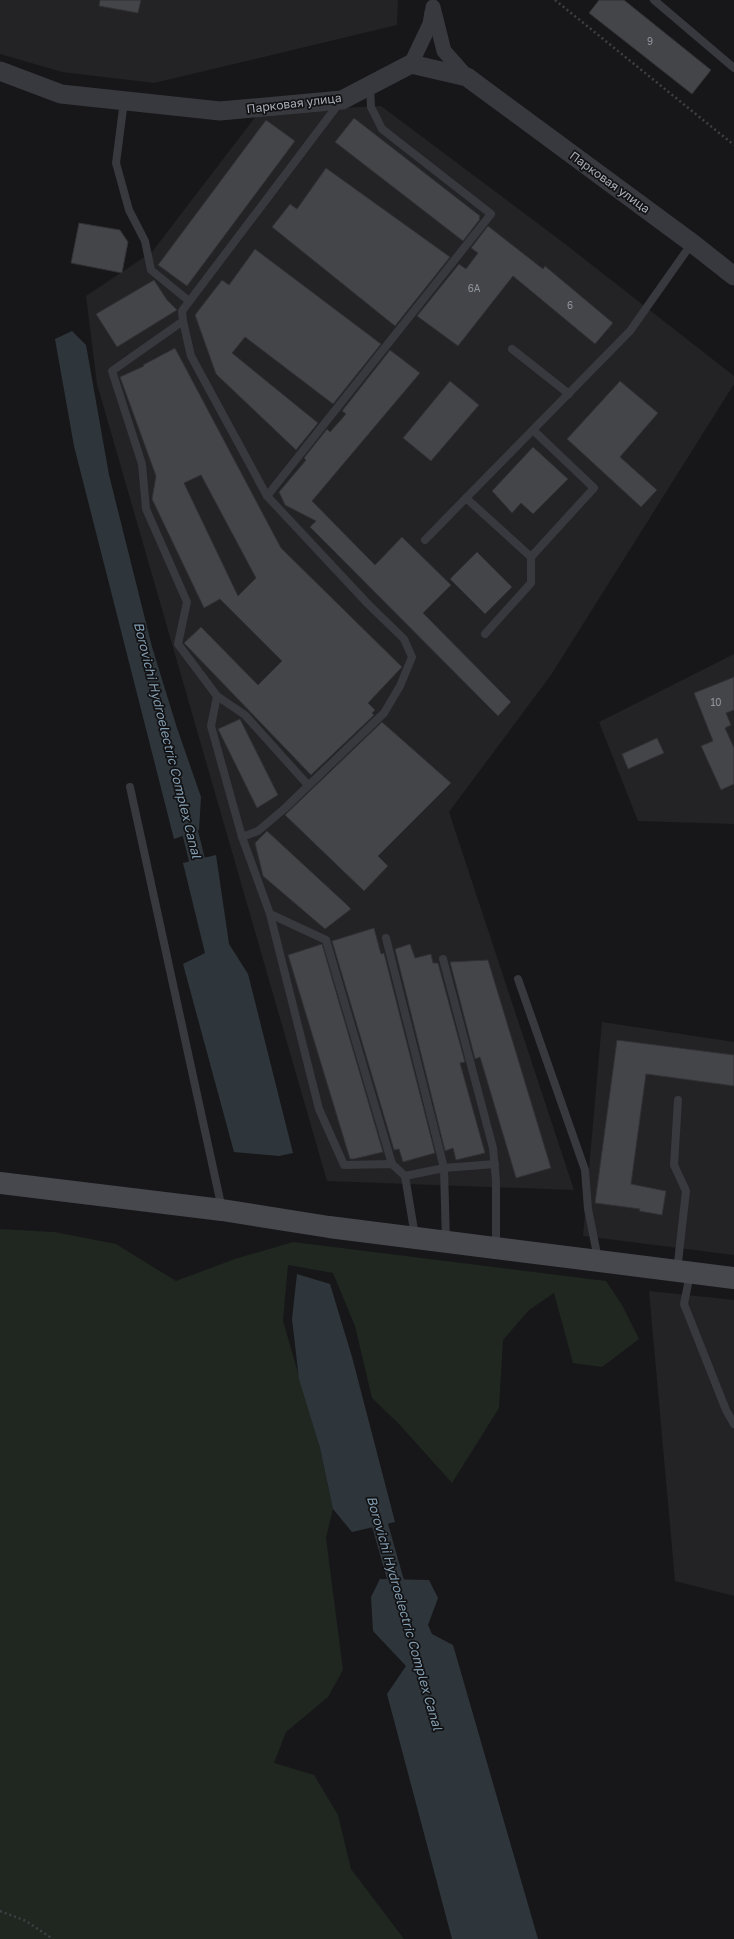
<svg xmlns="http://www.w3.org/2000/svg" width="734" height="1939" viewBox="0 0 734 1939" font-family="'Golos Text',sans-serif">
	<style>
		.built { fill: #232326 }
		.green { fill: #1f2720 }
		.water { fill: #2e363c }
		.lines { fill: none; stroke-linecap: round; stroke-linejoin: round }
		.canal { stroke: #2e363c; stroke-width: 16 }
		.building { fill: #444549; stroke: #313135; fill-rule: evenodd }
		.path { stroke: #3e4044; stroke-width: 2.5; stroke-dasharray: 2 3; stroke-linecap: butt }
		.service { stroke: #38393e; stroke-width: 8 }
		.minor { stroke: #38393e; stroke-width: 15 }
		.tertiary { stroke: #38393e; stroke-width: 19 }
		.secondary { stroke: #46484d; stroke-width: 22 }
		.labels { text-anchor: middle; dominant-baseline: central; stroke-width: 3.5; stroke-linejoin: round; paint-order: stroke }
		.number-label { font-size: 10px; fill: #90949c }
		.street-label { font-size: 12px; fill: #aaafb8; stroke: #121214 }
		.water-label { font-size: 13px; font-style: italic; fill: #839db1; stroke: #121214 }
	</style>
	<rect width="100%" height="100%" fill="#171719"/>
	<g class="built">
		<polygon points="0,0 398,0 397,25 154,83 62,72 0,54"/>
		<polygon points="381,106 560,240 734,376 734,384 551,675 449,812 574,1190 327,1181 97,384 86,296 152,252 259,112"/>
		<polygon points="734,654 734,824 638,821 599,722"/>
		<polygon points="602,1022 734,1042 734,1255 583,1236"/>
		<polygon points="649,1291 734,1300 734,1596 675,1581"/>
	</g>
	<polygon class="green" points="0,1229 54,1232 116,1244 176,1281 235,1259 293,1242 606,1281 622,1305 639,1339 602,1367 573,1363 554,1293 529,1310 503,1340 499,1408 452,1483 399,1424 372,1398 355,1326 333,1273 288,1265 283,1321 320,1448 333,1509 326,1538 343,1670 328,1697 286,1732 274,1763 314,1775 338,1815 351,1869 404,1939 0,1939"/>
	<g class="water">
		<polygon points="72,331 86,345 109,475 152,647 177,728 201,797 199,830 174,839 74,446 55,339"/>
		<polygon points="216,855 229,944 248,974 293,1153 279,1156 234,1152 183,964 205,953 183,863"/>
		<polygon points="297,1274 330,1284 352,1357 395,1522 352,1532 333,1509 320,1448 299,1379 292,1319"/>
		<polygon points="380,1579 429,1580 438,1598 428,1625 432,1634 453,1645 538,1939 452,1939 387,1694 406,1666 373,1631 371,1597"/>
	</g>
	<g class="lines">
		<g class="canal">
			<polyline points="185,812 202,880"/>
			<polyline points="374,1504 401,1599"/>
		</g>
	</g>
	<g class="building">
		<polygon points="100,0 141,0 138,13 99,6"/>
		<polygon points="599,0 624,0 711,70 692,94 589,13"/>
		<polygon points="354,118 480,216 479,218 480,219 463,241 335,142"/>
		<polygon points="266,120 295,141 187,286 158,265"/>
		<polygon points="326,168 450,257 395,326 272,227 290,204 297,209"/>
		<polygon points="79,223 120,230 128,242 122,273 71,263"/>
		<polygon points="488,226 543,269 545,266 613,323 595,344 513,276 458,346 417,316 459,264 466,269 478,253 471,248"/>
		<polygon points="255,249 381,344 333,404 245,337 232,353 318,423 296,450 216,374 195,315 222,280 229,285"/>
		<polygon points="154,280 167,300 177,310 117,347 96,314"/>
		<path d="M175 348 281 548 402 667 368 703 375 710 372 713 374 715 311 775 184 643 201 627 258 685 282 661 220 599 204 608 152 499 156 476 120 377 144 366 143 365ZM201 475 256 578 238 596 184 483Z"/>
		<polygon points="390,350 420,373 312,501 375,565 402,537 451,585 423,613 511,702 498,716 310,527 316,521 285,505 279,492 306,460 304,458 327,429 330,432 346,414 342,411"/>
		<polygon points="450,381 479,405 431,461 403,438"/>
		<polygon points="620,381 658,413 620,457 657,490 641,507 567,439"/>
		<polygon points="533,447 568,479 533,514 521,503 512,513 492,491"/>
		<polygon points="477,552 512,587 485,614 450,579"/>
		<polygon points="734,677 734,710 726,713 731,725 725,728 734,748 734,784 721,790 701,746 713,741 694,693"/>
		<polygon points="240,719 278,795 257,808 218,729"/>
		<polygon points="382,722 451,783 378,856 388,866 364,891 285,815"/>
		<polygon points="657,738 664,753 628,769 622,754"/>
		<polygon points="267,831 345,903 351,909 325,929 263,876 255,843"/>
		<polygon points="374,928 381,954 384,953 435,1153 403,1162 399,1149 394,1150 332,941"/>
		<polygon points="322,944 383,1152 354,1159 350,1159 288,955"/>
		<polygon points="410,944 415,958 431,954 433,963 438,963 465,1062 460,1063 485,1153 456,1160 453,1148 445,1151 395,949"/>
		<polygon points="488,960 551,1168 516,1178 480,1057 475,1059 450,962"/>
		<polygon points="617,1040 734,1055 734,1086 646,1074 631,1184 666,1191 662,1215 639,1211 640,1209 595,1203"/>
	</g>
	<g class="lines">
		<g class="path">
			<polyline points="555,0 734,145"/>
			<polyline points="0,1911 26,1921 53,1939"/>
		</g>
		<g class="service">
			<polyline points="654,0 734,68"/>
			<polyline points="124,101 116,163 129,210 145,241 151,270 189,301"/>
			<polyline points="340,102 182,311 183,321 112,371 142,464 146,509 187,602 178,644 217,696 211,726 242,837 270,914 319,1109 344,1165 392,1164 405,1176 415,1236"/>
			<polyline points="183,321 191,356 267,496 368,604 404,639 412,657 400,686 384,713 284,809 258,831 242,837"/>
			<polyline points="512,349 569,394"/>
			<polyline points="533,430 594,488 531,557 466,498 630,331 692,243"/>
			<polyline points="267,496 491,214 382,129 371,107 370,86"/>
			<polyline points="425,540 466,498"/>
			<polyline points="485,634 531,583 531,557"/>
			<polyline points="217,696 245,715 307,784"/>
			<polyline points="130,787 222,1209"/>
			<polyline points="270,914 326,940 392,1164"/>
			<polyline points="386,938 444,1168 446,1242"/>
			<polyline points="443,959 493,1148 496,1181 496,1248"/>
			<polyline points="518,979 585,1170 588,1209 598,1259"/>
			<polyline points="405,1176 444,1168 495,1164"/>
			<polyline points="677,1271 686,1191 674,1165 678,1100"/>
			<polyline points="690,1274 684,1304 726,1410 734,1424"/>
		</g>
		<g class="minor">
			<polyline points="433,7 444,51 467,77"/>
			<polyline points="411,64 430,24 432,12"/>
		</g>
		<polyline class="tertiary" points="0,71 61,94 220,111 342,100 411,64 467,77 692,243 734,276"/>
		<polyline class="secondary" points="0,1183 222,1210 329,1227 734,1278"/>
	</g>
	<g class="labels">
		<g class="number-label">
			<text x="650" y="41">9</text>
			<text x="474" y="288">6А</text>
			<text x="570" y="305">6</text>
			<text x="716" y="702">10</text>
		</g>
		<g class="street-label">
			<text transform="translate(294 103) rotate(-7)">Парковая улица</text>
			<text transform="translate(610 182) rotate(36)">Парковая улица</text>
		</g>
		<g class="water-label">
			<text transform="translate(168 740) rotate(76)">Borovichi Hydroelectric Complex Canal</text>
			<text transform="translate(405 1613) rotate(74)">Borovichi Hydroelectric Complex Canal</text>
		</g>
	</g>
</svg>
